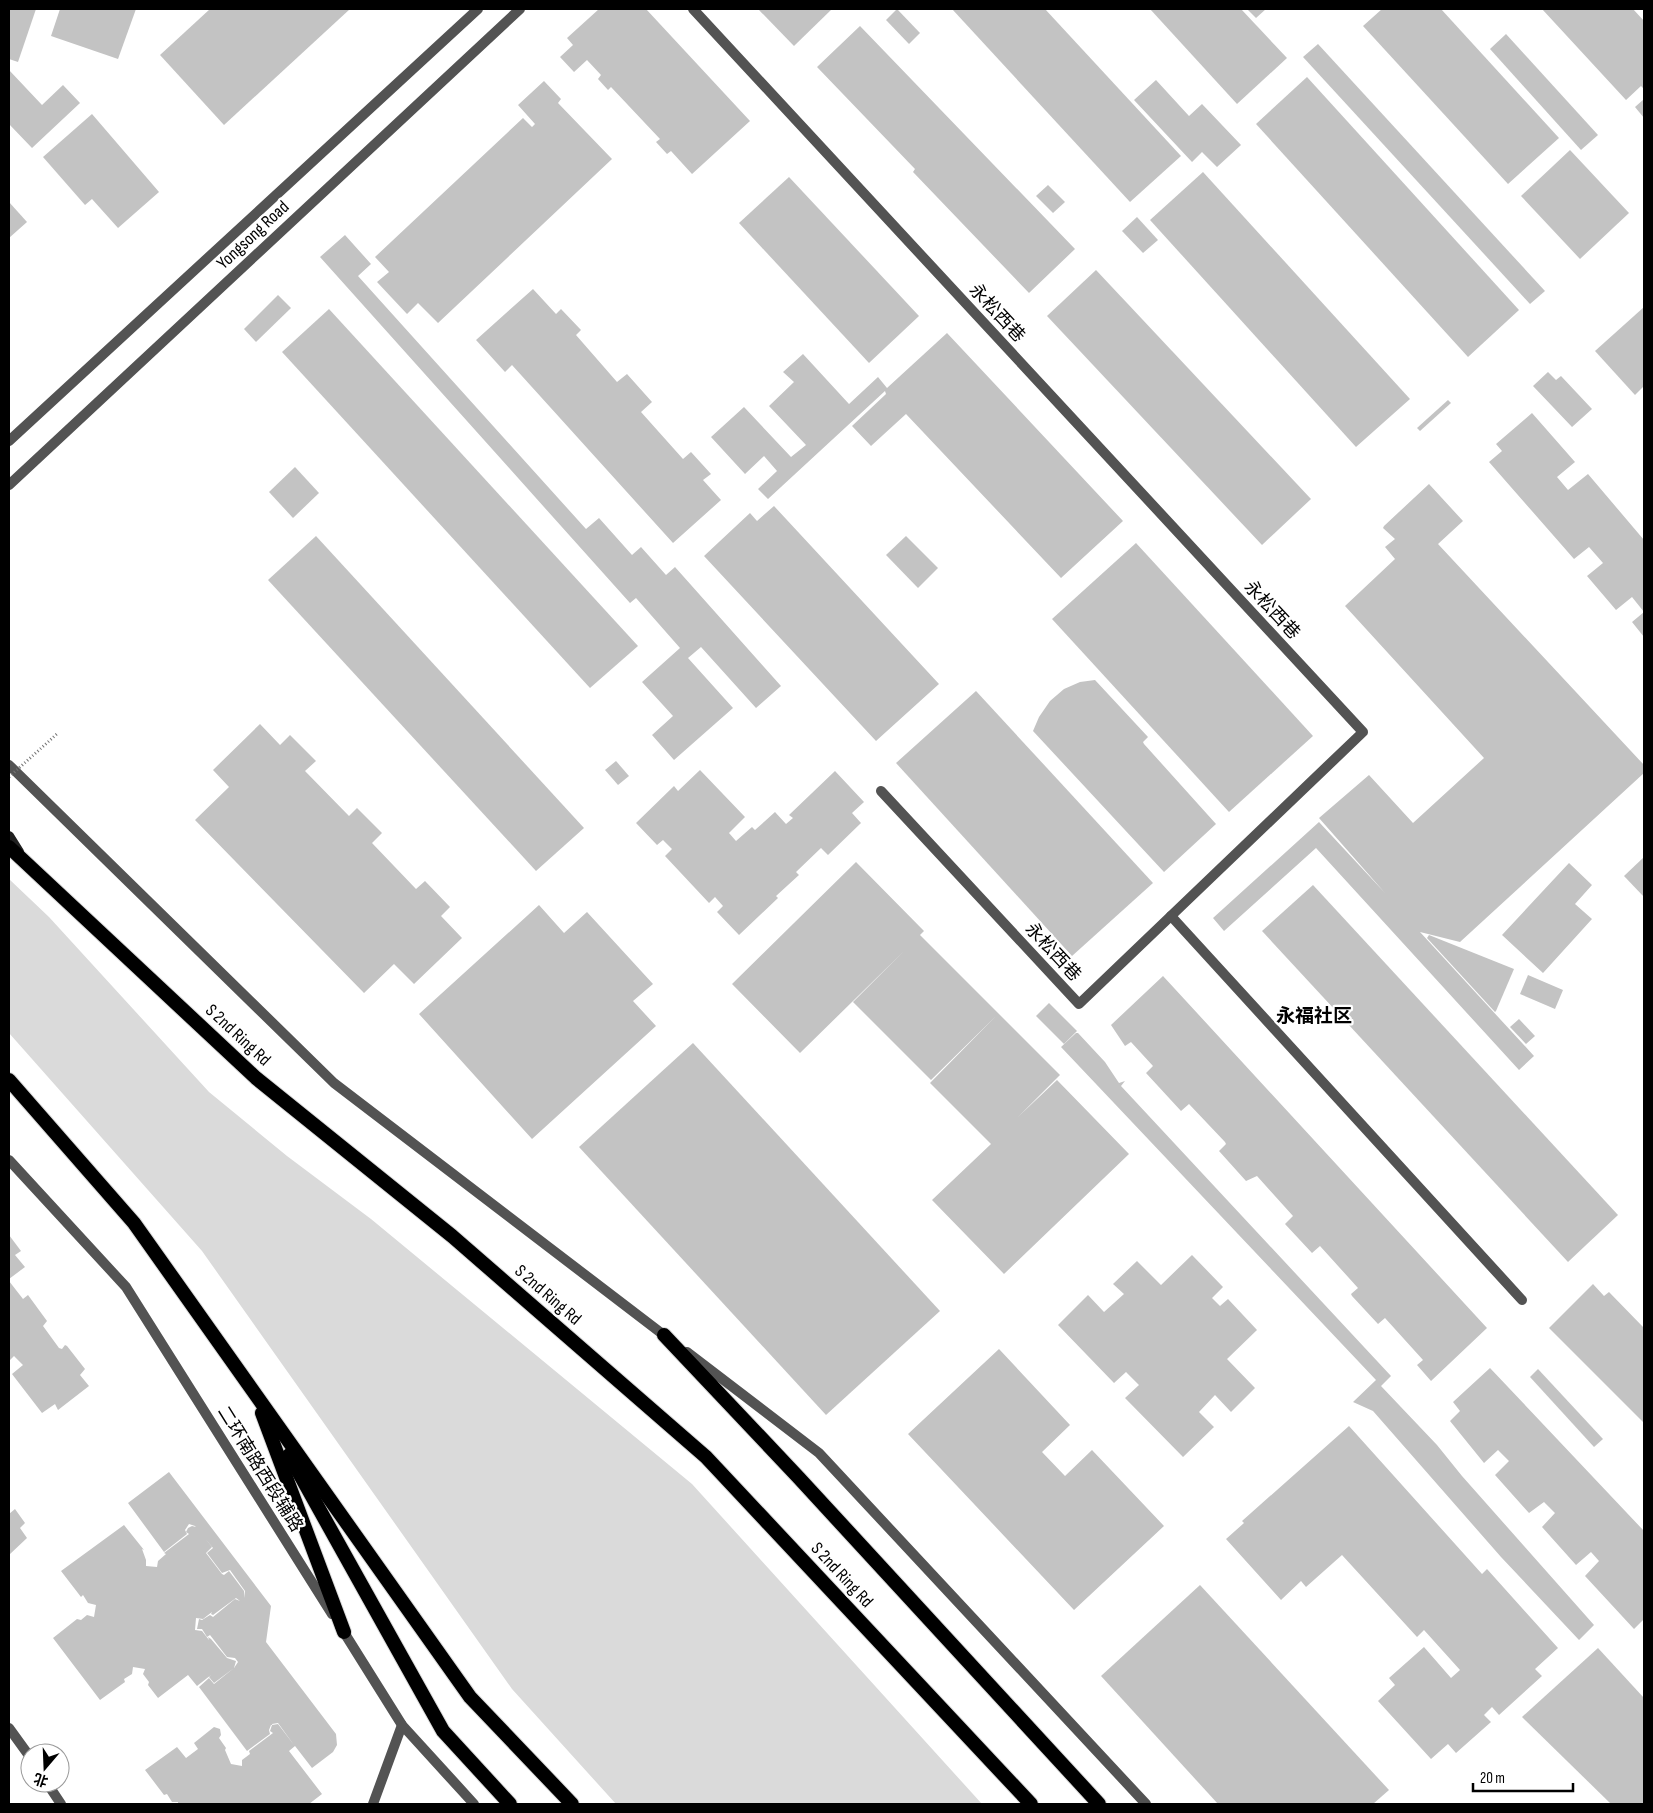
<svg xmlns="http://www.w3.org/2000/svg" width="1653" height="1813" viewBox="0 0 1653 1813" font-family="'Sofia Sans Condensed','Noto Sans SC',sans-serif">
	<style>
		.green { fill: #dadada }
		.building { fill: #c3c3c3 }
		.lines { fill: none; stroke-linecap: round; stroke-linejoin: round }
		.trunk-casing { stroke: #dbdbdb; stroke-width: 16 }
		.service { stroke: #535353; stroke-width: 10 }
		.minor { stroke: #535353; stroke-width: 10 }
		.tertiary { stroke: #535353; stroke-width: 10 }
		.secondary { stroke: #202020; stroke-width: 10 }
		.trunk { stroke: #000; stroke-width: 14 }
		.path-bridge { stroke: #757575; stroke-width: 3; stroke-dasharray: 1 2.5; stroke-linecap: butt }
		.labels { text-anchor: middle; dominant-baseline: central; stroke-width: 4.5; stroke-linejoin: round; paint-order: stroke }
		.street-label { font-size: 18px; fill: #000; stroke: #fff }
		.neighbourhood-label { font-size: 19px; font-weight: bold; fill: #000; stroke: #fff }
	</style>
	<rect width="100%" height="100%" fill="#fff"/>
	<polygon class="green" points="9,879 49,917 209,1092 287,1156 371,1219 692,1484 982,1804 616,1804 512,1689 202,1251 9,1033"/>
	<g class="building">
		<polygon points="9,9 36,9 18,62 9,59"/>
		<polygon points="60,9 136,9 118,59 51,36"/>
		<polygon points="210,9 350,9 224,125 160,55"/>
		<polygon points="599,9 646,9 750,121 692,174 671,151 667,154 656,142 660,139 611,87 608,90 598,79 601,75 587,60 574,72 560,57 573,45 567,38"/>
		<polygon points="758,9 832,9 794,46"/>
		<polygon points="897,9 920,33 909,44 886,20"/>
		<polygon points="952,9 1045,9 1181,156 1130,202"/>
		<polygon points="1150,9 1241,9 1287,58 1237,104"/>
		<polygon points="1247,9 1266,9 1256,18"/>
		<polygon points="1382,9 1441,9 1559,138 1508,184 1363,26"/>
		<polygon points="1542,9 1633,9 1644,21 1644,89 1641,86 1626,100"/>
		<polygon points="860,26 1075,249 1029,293 913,172 915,169 817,67"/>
		<polygon points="1506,34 1598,135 1581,150 1490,49"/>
		<polygon points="1318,44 1545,291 1530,304 1303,57"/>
		<polygon points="9,70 42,105 63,85 80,103 32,148 9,124"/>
		<polygon points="1307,77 1519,310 1468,357 1256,124"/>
		<polygon points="1156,80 1189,116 1202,104 1241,145 1217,167 1202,152 1192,162 1134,100"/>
		<polygon points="544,81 561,99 558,103 612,159 438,323 418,303 407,314 377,282 389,272 375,257 523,118 532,127 535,124 518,105"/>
		<polygon points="1644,99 1644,118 1635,107"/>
		<polygon points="92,114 159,192 118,228 92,199 85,205 43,157"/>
		<polygon points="1570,150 1629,213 1580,259 1521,196"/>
		<polygon points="1203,172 1410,399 1356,447 1150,220"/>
		<polygon points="789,177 919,316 869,363 739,223"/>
		<polygon points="1048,185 1065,202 1053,213 1036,196"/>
		<polygon points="9,202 27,222 9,238"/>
		<polygon points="1137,217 1158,240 1143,253 1122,231"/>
		<polygon points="345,235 371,264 358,276 586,529 599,518 632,555 641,547 666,575 675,567 781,686 756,708 701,647 688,658 733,708 674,760 652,735 673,716 642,682 680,648 636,598 630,603 320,257"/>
		<polygon points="1096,270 1311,499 1262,545 1047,316"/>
		<polygon points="533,289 556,314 561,309 581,330 576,335 617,382 627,374 652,402 641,412 683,459 691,452 711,474 703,480 721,500 673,543 512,365 505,372 476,340"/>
		<polygon points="278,295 291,308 256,342 244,329"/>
		<polygon points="1644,307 1644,386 1635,395 1595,351"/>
		<polygon points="329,309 638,646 590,688 282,352"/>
		<polygon points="947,333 1123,521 1061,578 906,414 871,446 852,426 886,394 885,391 768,499 758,489 777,471 764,456 745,474 711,437 744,407 791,457 806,445 769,406 794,382 783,372 803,354 849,404 878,377 887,388"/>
		<polygon points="1548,372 1556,380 1561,376 1592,409 1572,427 1533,386"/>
		<polygon points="1448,400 1451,403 1420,431 1417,428"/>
		<polygon points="1532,413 1575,462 1557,477 1568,490 1588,474 1644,540 1644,637 1632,622 1644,612 1632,597 1616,610 1587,576 1603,563 1589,547 1574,559 1489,462 1502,451 1496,444"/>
		<polygon points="295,467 319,493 293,518 269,492"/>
		<polygon points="1429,484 1463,521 1438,544 1644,765 1644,773 1460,942 1420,932 1534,1056 1519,1070 1316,848 1224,931 1213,918 1319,822 1385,893 1319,818 1369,775 1413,823 1484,758 1345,606 1395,559 1385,547 1395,539 1383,528 1384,526"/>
		<polygon points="774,506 939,684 876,741 704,556 750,513 757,521"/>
		<polygon points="316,536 584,828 536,871 268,580"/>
		<polygon points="906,536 938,568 918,588 886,555"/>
		<polygon points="1136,543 1313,736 1229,812 1052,619"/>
		<polygon points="1095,680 1148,737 1143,742 1144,744 1216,824 1164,872 1033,731 1039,717 1050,701 1064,689 1080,682"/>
		<polygon points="976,691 1153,883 1072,956 896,763"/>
		<polygon points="260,724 280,745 290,735 316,761 305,771 349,816 357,808 382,833 372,843 416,889 425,881 450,907 441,916 462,938 414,984 394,964 364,993 195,820 229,787 213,770"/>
		<polygon points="616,761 629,776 618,785 605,770"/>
		<polygon points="700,770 745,817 729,833 736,841 752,827 755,830 775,812 786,824 793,818 789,815 835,771 864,802 852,813 861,823 828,855 821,848 796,872 799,875 776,896 778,898 739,935 717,912 723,906 715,897 709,903 665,856 672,849 663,840 657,845 636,823 674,786 678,791"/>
		<polygon points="1644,857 1644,897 1624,876"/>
		<polygon points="856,862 924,931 920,935 1060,1075 1018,1117 1057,1080 1129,1154 1004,1274 932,1200 991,1144 930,1083 996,1016 931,1080 853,1002 904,951 800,1053 732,984"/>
		<polygon points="1569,863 1592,885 1575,904 1592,919 1543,973 1502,935"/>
		<polygon points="1313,885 1618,1215 1568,1262 1262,931"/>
		<polygon points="539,905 564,933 587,912 653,984 633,1001 656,1026 532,1139 419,1014"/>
		<polygon points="1429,935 1514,969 1496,1011 1495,1012 1427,938"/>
		<polygon points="1528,975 1563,990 1555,1009 1520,994"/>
		<polygon points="1163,976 1487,1328 1431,1381 1417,1365 1423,1360 1385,1318 1378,1324 1352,1296 1351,1294 1358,1288 1320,1246 1312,1253 1285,1224 1293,1216 1257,1176 1246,1181 1219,1151 1226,1144 1225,1142 1189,1104 1181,1111 1146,1073 1153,1066 1131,1042 1125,1046 1111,1025"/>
		<polygon points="1049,1003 1077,1031 1064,1044 1036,1016"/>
		<polygon points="1519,1019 1535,1036 1526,1044 1510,1027"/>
		<polygon points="1076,1033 1078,1033 1105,1062 1119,1083 1125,1081 1121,1086 1391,1376 1381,1386 1437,1445 1462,1476 1594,1625 1579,1640 1501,1557 1373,1411 1353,1402 1376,1380 1061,1047"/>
		<polygon points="693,1043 940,1311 826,1415 579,1147"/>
		<polygon points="9,1235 21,1251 15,1255 25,1267 9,1279"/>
		<polygon points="1192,1255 1223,1287 1212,1298 1220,1306 1228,1299 1257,1330 1227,1359 1255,1388 1231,1412 1215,1395 1199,1412 1214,1427 1183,1457 1125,1398 1139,1385 1126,1372 1114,1383 1058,1325 1088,1295 1104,1312 1124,1294 1113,1284 1137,1261 1161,1285"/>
		<polygon points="9,1281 23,1299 28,1295 47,1321 43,1326 59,1348 62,1349 65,1345 67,1346 85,1369 80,1375 89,1386 58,1410 55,1404 42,1413 12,1374 23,1365 14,1356 9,1361"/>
		<polygon points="1593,1284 1604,1296 1609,1292 1644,1328 1644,1423 1549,1328"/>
		<polygon points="999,1349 1070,1425 1042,1452 1065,1476 1092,1450 1164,1526 1074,1610 908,1434"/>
		<polygon points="1490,1368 1644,1531 1644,1619 1634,1629 1585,1576 1599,1561 1591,1552 1576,1565 1542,1527 1555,1513 1544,1502 1529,1513 1495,1475 1509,1461 1498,1450 1484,1463 1450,1421 1460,1411 1453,1402"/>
		<polygon points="1538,1369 1603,1439 1594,1447 1530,1377"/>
		<polygon points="1349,1426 1482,1574 1487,1569 1558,1648 1535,1669 1542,1676 1499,1715 1492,1707 1484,1715 1491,1722 1456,1753 1448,1744 1431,1759 1378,1701 1395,1685 1389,1678 1424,1647 1451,1678 1460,1670 1424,1630 1417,1637 1342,1555 1306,1587 1301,1581 1281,1600 1226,1539 1244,1523 1242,1521"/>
		<polygon points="169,1472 271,1606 266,1642 336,1734 337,1745 333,1752 312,1768 295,1746 289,1751 322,1794 309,1804 178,1804 178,1802 172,1802 167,1794 164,1795 145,1770 177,1747 186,1758 198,1749 194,1743 214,1727 220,1729 221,1735 219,1738 226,1748 225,1750 231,1764 242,1766 242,1760 250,1754 249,1751 273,1733 270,1731 272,1725 278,1724 294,1745 278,1723 272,1724 273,1722 272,1725 267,1725 271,1725 269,1730 270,1734 247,1751 199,1687 209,1678 214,1684 234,1668 238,1662 235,1658 227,1657 210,1635 207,1637 202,1629 197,1629 199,1619 202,1620 210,1615 213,1617 235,1599 240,1601 236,1598 213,1615 211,1614 212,1612 203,1619 196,1618 195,1630 202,1631 209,1640 208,1637 211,1639 227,1658 236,1661 234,1668 214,1683 209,1677 211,1675 197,1686 188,1675 158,1698 148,1685 149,1682 143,1674 145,1669 133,1667 132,1674 124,1679 125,1682 100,1700 53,1638 77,1619 81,1620 87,1615 94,1617 96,1605 88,1603 83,1595 81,1597 61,1571 124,1525 144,1550 142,1549 146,1560 146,1566 157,1567 158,1561 166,1554 164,1553 189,1534 186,1532 188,1528 192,1526 196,1527 212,1547 206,1553 222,1574 224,1575 229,1571 244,1591 245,1598 245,1591 230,1570 222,1573 207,1553 213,1548 195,1526 189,1524 185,1530 187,1534 164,1552 128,1503"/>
		<polygon points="15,1509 25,1523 20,1528 27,1538 9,1555 9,1514"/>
		<polygon points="1200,1585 1389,1790 1373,1804 1218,1804 1101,1676"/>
		<polygon points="1598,1648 1644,1698 1644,1804 1611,1804 1522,1717"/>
	</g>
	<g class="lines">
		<defs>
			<g id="trunk">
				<polyline points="9,847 256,1078 452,1236 706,1457 1031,1804"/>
				<polyline points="9,1080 134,1223 470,1697 572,1804"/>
				<polyline points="664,1335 799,1478 1099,1804"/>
				<polyline points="262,1413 344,1632"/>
				<polyline points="289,1455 443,1731 510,1804"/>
			</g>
		</defs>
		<use href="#trunk" class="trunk-casing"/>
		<polyline class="service" points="373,1804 402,1725"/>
		<g class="minor">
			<polyline points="693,9 1363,732 1079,1004 881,791"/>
			<polyline points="1171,916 1522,1300"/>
			<polyline points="9,1160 126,1287 332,1614"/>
			<polyline points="340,1626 402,1725 474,1804"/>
			<polyline points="9,1728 30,1757"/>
			<polyline points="47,1783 61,1804"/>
		</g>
		<g class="tertiary">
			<polyline points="9,441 478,9"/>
			<polyline points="9,485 520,9"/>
			<polyline points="9,765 334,1083 669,1339"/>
			<polyline points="687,1352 819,1453 1146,1804"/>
		</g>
		<polyline class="secondary" points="9,836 19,852"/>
		<use href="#trunk" class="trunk"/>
		<polyline class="path-bridge" points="9,777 58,733"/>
	</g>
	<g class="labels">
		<g class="street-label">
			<text transform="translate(253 235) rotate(-43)">Yongsong Road</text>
			<text transform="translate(997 313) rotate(47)">永松西巷</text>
			<text transform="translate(1272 610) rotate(47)">永松西巷</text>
			<text transform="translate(1053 952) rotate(47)">永松西巷</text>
			<text transform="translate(238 1035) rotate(43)">S 2nd Ring Rd</text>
			<text transform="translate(548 1295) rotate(41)">S 2nd Ring Rd</text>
			<text transform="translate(260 1469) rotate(58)">二环南路西段辅路</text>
			<text transform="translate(842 1575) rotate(47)">S 2nd Ring Rd</text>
		</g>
		<g class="neighbourhood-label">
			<text x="1314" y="1016">永福社区</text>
		</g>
	</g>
	<rect width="1653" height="1813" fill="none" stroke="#000000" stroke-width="20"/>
	<g transform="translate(45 1768) rotate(199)"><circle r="24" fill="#ffffff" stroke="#999999"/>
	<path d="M0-4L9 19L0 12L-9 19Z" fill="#000000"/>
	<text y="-8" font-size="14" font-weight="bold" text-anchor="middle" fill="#000000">北</text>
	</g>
	<path d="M1473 1783v8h100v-8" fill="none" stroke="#000000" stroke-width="2.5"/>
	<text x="1480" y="1783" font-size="15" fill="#000000" stroke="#ffffff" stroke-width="4" paint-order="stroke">20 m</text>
</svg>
